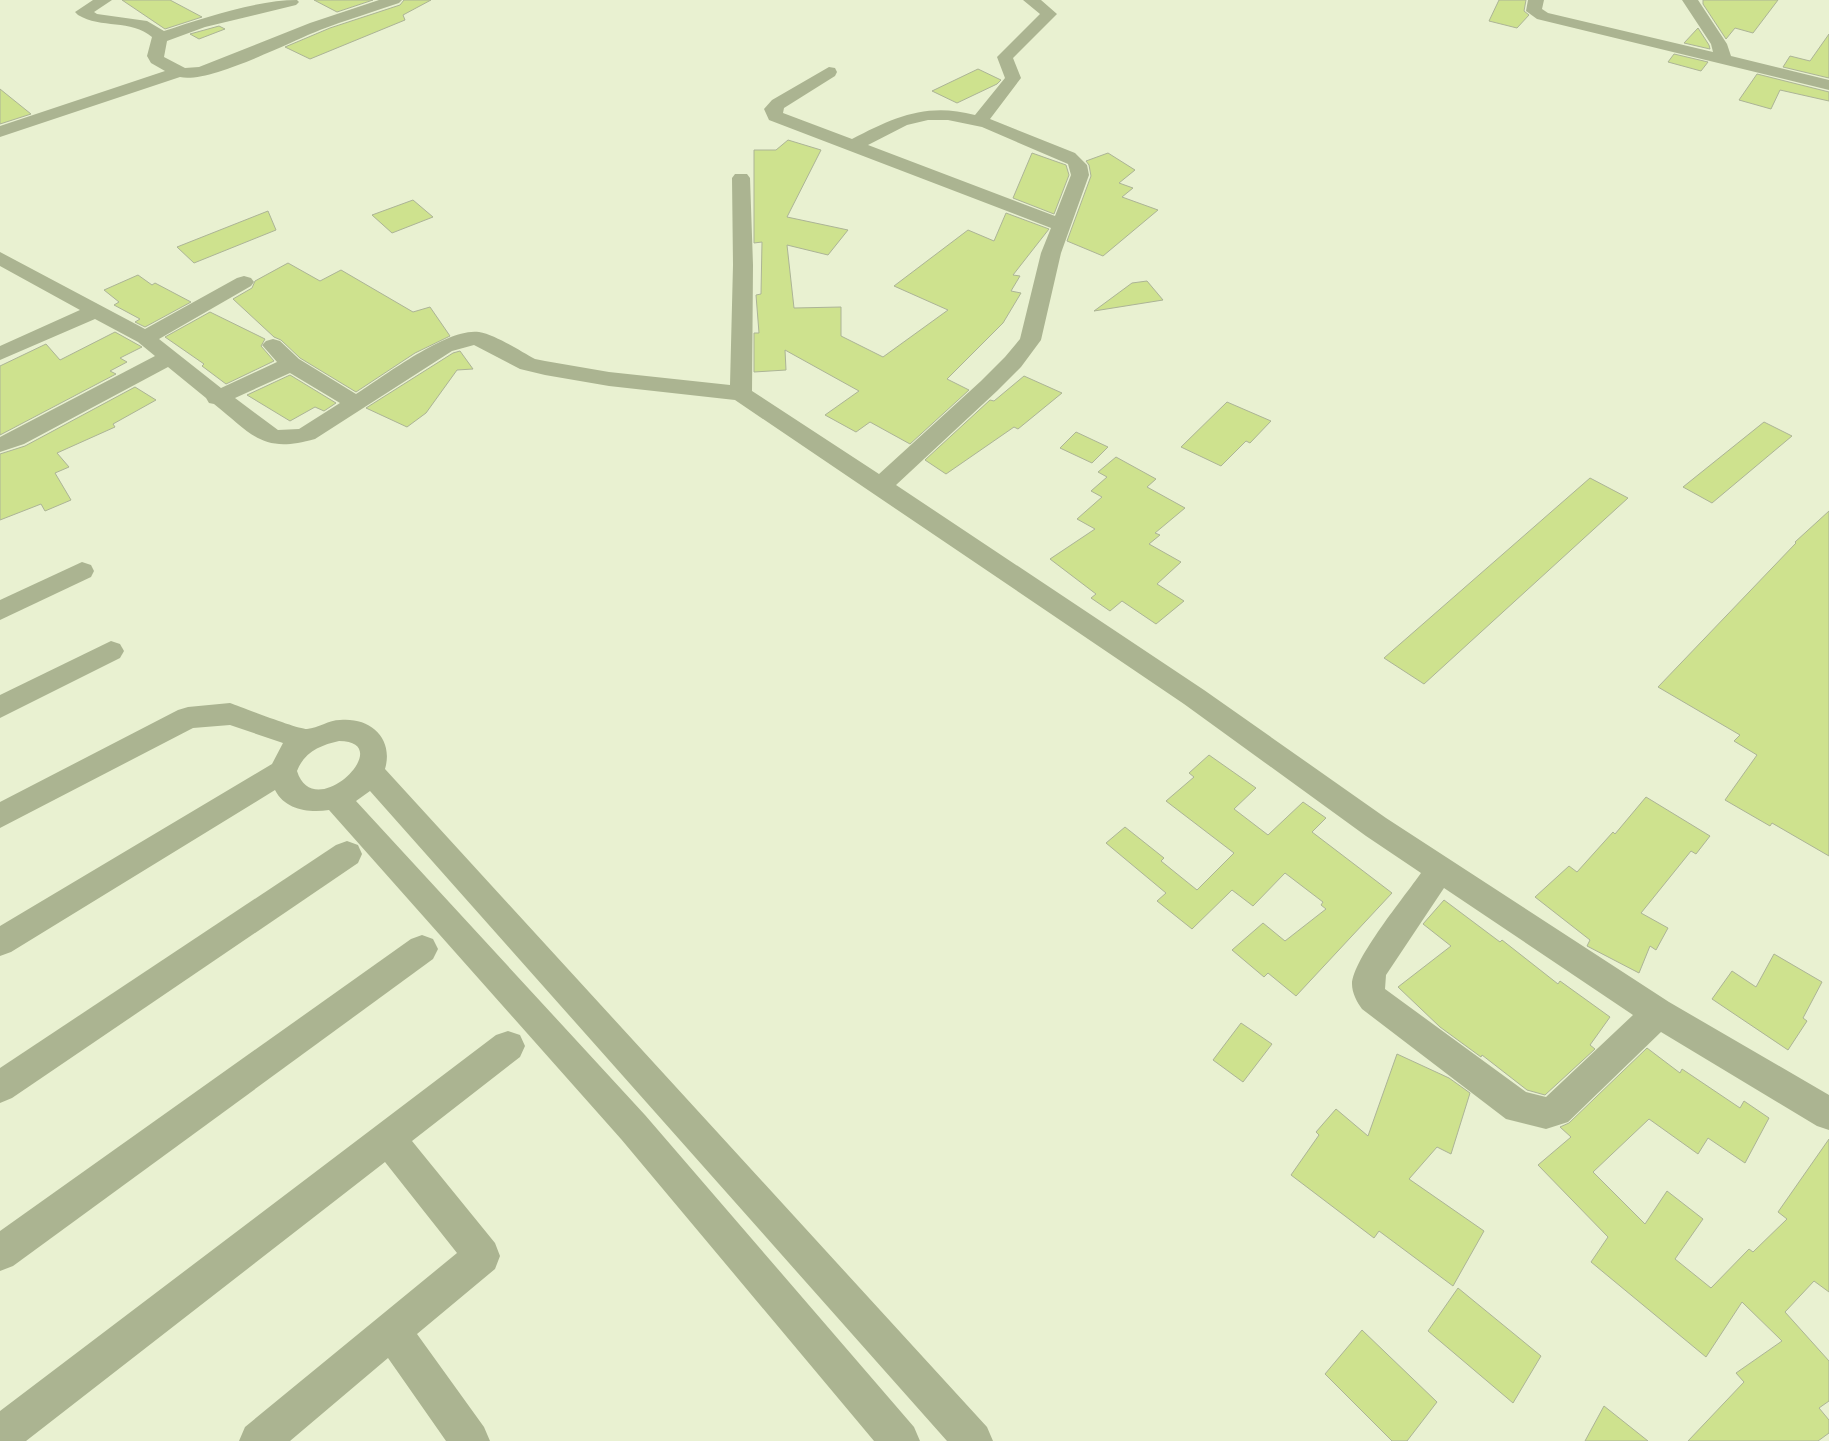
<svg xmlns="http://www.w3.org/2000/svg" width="1829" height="1441" viewBox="0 0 1829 1441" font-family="'Roboto Condensed',sans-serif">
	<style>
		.building { fill: #cee28e; stroke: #acb496 }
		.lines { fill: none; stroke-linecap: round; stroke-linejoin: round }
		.minor { fill: #abb491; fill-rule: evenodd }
	</style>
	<rect width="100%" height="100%" fill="#e9f1d1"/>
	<g class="building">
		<polygon points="122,0 170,0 202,17 165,29"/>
		<polygon points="314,0 373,0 337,12"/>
		<polygon points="404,0 431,0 403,15 405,20 310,59 285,47 330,28 400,5"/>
		<polygon points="1499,0 1526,0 1524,11 1529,15 1517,28 1489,21"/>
		<polygon points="1703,0 1778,0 1753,33 1735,28 1726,39 1703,4"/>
		<polygon points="219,26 225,29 199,39 190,34"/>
		<polygon points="1698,28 1709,45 1710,49 1684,43"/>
		<polygon points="1829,34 1829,78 1783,67 1790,56 1810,61"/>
		<polygon points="1674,54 1708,62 1701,71 1668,62"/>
		<polygon points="978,69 1001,80 997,84 957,103 932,91"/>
		<polygon points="1757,74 1829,92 1829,101 1780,90 1771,109 1739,100"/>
		<polygon points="0,89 31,114 0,124"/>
		<polygon points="788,140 821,150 787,217 848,230 828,255 787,245 794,308 841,307 841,336 883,357 948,310 894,286 968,230 994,241 1006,213 1049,229 1013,275 1020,276 1011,291 1021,293 1003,323 947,379 969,390 910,444 870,422 856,432 825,415 859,391 785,350 786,370 754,372 754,333 759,333 756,295 761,294 762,242 754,243 754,150 776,150"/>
		<polygon points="1032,153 1066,165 1069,175 1054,214 1013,198"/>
		<polygon points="1108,153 1135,170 1119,183 1133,188 1122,197 1158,210 1103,256 1067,241 1091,176 1089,165 1086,161"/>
		<polygon points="413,200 433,217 392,233 372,215"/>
		<polygon points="268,211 276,230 194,263 177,247"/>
		<polygon points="288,263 320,281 341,270 413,312 430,307 450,336 415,353 356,392 300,358 281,340 274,337 233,299 252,288 255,281"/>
		<polygon points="138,275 152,285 155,283 191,302 145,327 135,322 140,319 114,305 119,302 104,290"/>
		<polygon points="1147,281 1163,300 1094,311 1132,283"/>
		<polygon points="210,312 265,339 261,346 274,361 226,384 202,366 204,364 165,337"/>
		<polygon points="115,332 142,347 120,358 127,362 110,371 116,374 0,435 0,366 46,344 60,360"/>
		<polygon points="460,351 473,369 457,370 426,413 407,427 366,408 453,353"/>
		<polygon points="290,375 336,403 324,411 315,407 290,421 247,395"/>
		<polygon points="1024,376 1062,393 1018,429 1014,427 946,474 925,460 990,400 994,401"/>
		<polygon points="135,387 156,400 113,424 115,427 57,453 69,467 55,473 71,500 45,511 41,504 0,520 0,454 25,446"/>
		<polygon points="1227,402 1271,421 1250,443 1246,441 1221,466 1181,447"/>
		<polygon points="1764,422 1792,436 1712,503 1683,487"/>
		<polygon points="1076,432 1108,447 1092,463 1060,448"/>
		<polygon points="1116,457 1156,479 1147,487 1185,508 1155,533 1160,535 1149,544 1181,562 1157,584 1184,601 1156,624 1122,601 1110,611 1091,598 1096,594 1050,559 1095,529 1077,519 1102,497 1091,491 1107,477 1098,472"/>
		<polygon points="1590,478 1628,498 1424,684 1384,658"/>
		<polygon points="1829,511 1829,856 1772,823 1770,826 1725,800 1757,755 1734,741 1740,735 1658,687 1796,543 1795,542"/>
		<polygon points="1209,755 1256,788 1234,809 1268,835 1303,802 1326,818 1312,832 1392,893 1296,996 1268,973 1264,977 1232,950 1263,923 1285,941 1326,909 1321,905 1323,902 1285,873 1253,906 1232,890 1192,929 1157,901 1166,893 1106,843 1125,827 1164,858 1161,861 1197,890 1234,853 1166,801 1194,777 1189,773"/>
		<polygon points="1646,797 1710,836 1696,854 1691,851 1641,913 1668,928 1656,950 1650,946 1639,973 1587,946 1590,940 1535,897 1569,866 1577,872 1613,832 1615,834"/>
		<polygon points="1444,900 1500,942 1502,940 1558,984 1560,981 1610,1017 1590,1045 1595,1049 1545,1095 1527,1090 1482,1055 1481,1057 1440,1027 1398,987 1451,946 1423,924"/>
		<polygon points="1774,954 1822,982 1803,1018 1807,1021 1788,1050 1712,999 1732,971 1756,987"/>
		<polygon points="1241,1023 1272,1044 1243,1082 1213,1060"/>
		<polygon points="1647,1048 1680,1073 1682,1069 1740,1108 1744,1101 1769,1118 1745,1163 1708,1138 1698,1154 1649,1119 1593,1172 1645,1224 1667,1191 1703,1219 1675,1259 1711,1288 1749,1249 1753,1252 1787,1219 1778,1212 1829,1139 1829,1292 1814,1281 1785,1312 1829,1361 1829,1401 1819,1408 1829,1420 1829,1433 1818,1441 1688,1441 1744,1382 1736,1373 1782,1341 1742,1302 1706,1357 1591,1262 1608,1237 1538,1165 1571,1137 1560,1127 1569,1123"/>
		<polygon points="1397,1054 1449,1078 1470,1093 1451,1154 1437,1147 1409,1179 1484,1231 1453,1286 1379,1231 1374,1238 1291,1175 1319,1135 1316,1132 1336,1109 1368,1136"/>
		<polygon points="1458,1288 1541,1356 1513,1403 1428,1331"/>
		<polygon points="1362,1330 1437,1402 1407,1441 1392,1441 1325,1374"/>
		<polygon points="1604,1406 1648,1441 1585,1441"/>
	</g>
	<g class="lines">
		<g class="minor">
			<path d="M93 0H112L94 12 97 14 147 21 164 31C203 18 257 0 297 0L299 2 296 5 205 27 167 41 164 57 185 68 199 67 310 23 379 0H402L399 3C373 12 346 20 320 30 290 42 208 84 180 77L0 137V126L165 71 151 63 147 56 152 37C131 19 101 29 78 15L75 12Z"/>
			<path d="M1023 0H1041L1057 14 1013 58 1021 78 990 119 1075 153 1087 165 1089 175 1061 253 1041 340 1021 367 997 391 896 485 1204 690 1386 818 1669 1002 1829 1095V1130L1817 1126 1661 1032 1568 1122 1546 1129 1506 1119 1362 1009C1357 1002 1352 993 1352 984 1353 959 1405 896 1421 873L1366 836 1184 704 735 400 609 386 545 375 520 369 474 345 452 351 315 439C262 454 253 435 214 404L209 403 206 398 168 367 24 444 0 452V437L155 356 138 342 95 319 0 360V346L80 310 0 266V252L145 329 237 278 244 276 251 278 254 282 251 286 159 339 221 388 277 362 262 345 266 341 273 339 280 341 299 359 356 394C383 377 448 327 479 332 496 335 520 351 535 359L545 361 609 372 730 385 733 265 732 178 735 174H747L750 178 753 265 752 391 879 474 981 381 1005 357 1020 339 1041 253 1051 228 769 120 764 109 772 100 829 67 835 68 837 72 835 76 784 108 783 113 852 139C894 117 927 102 975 115L1005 78 997 57 1040 14ZM928 120H948L982 127 1068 164 1071 175 1055 216 868 145 907 125ZM290 373 340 403 299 429 278 430 235 398ZM1444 888 1633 1015 1546 1097 1526 1092 1385 989 1386 975Z"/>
			<polygon points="1528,0 1544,0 1542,9 1548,13 1713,52 1711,44 1682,0 1698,0 1727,44 1731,56 1829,80 1829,90 1537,19 1526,11"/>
			<polygon points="82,562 91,565 94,571 91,577 0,620 0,600"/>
			<polygon points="111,641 120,644 124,651 120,658 0,718 0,695"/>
			<path d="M230 703C244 708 297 729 307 729 318 728 329 720 340 720 370 717 394 738 385 769L987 1427 993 1441H947L370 791 356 801 645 1115 914 1427 920 1441H874L621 1139 329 810C309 813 285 810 275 790L11 952 0 956V926L272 764 283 743 230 725 193 728 0 828V802L178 710 188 707ZM339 741C399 741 314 826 297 771 304 752 321 745 339 741Z"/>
			<polygon points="347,841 358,845 362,854 358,863 12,1098 0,1103 0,1068 336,845"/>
			<polygon points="422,935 433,939 438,949 433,959 13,1266 0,1271 0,1231 411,939"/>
			<polygon points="508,1031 520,1035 525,1046 520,1057 412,1141 495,1243 500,1256 495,1269 417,1334 484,1427 490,1441 446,1441 388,1358 290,1441 239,1441 245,1427 457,1253 385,1162 26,1441 0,1441 0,1411 496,1035"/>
		</g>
	</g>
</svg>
